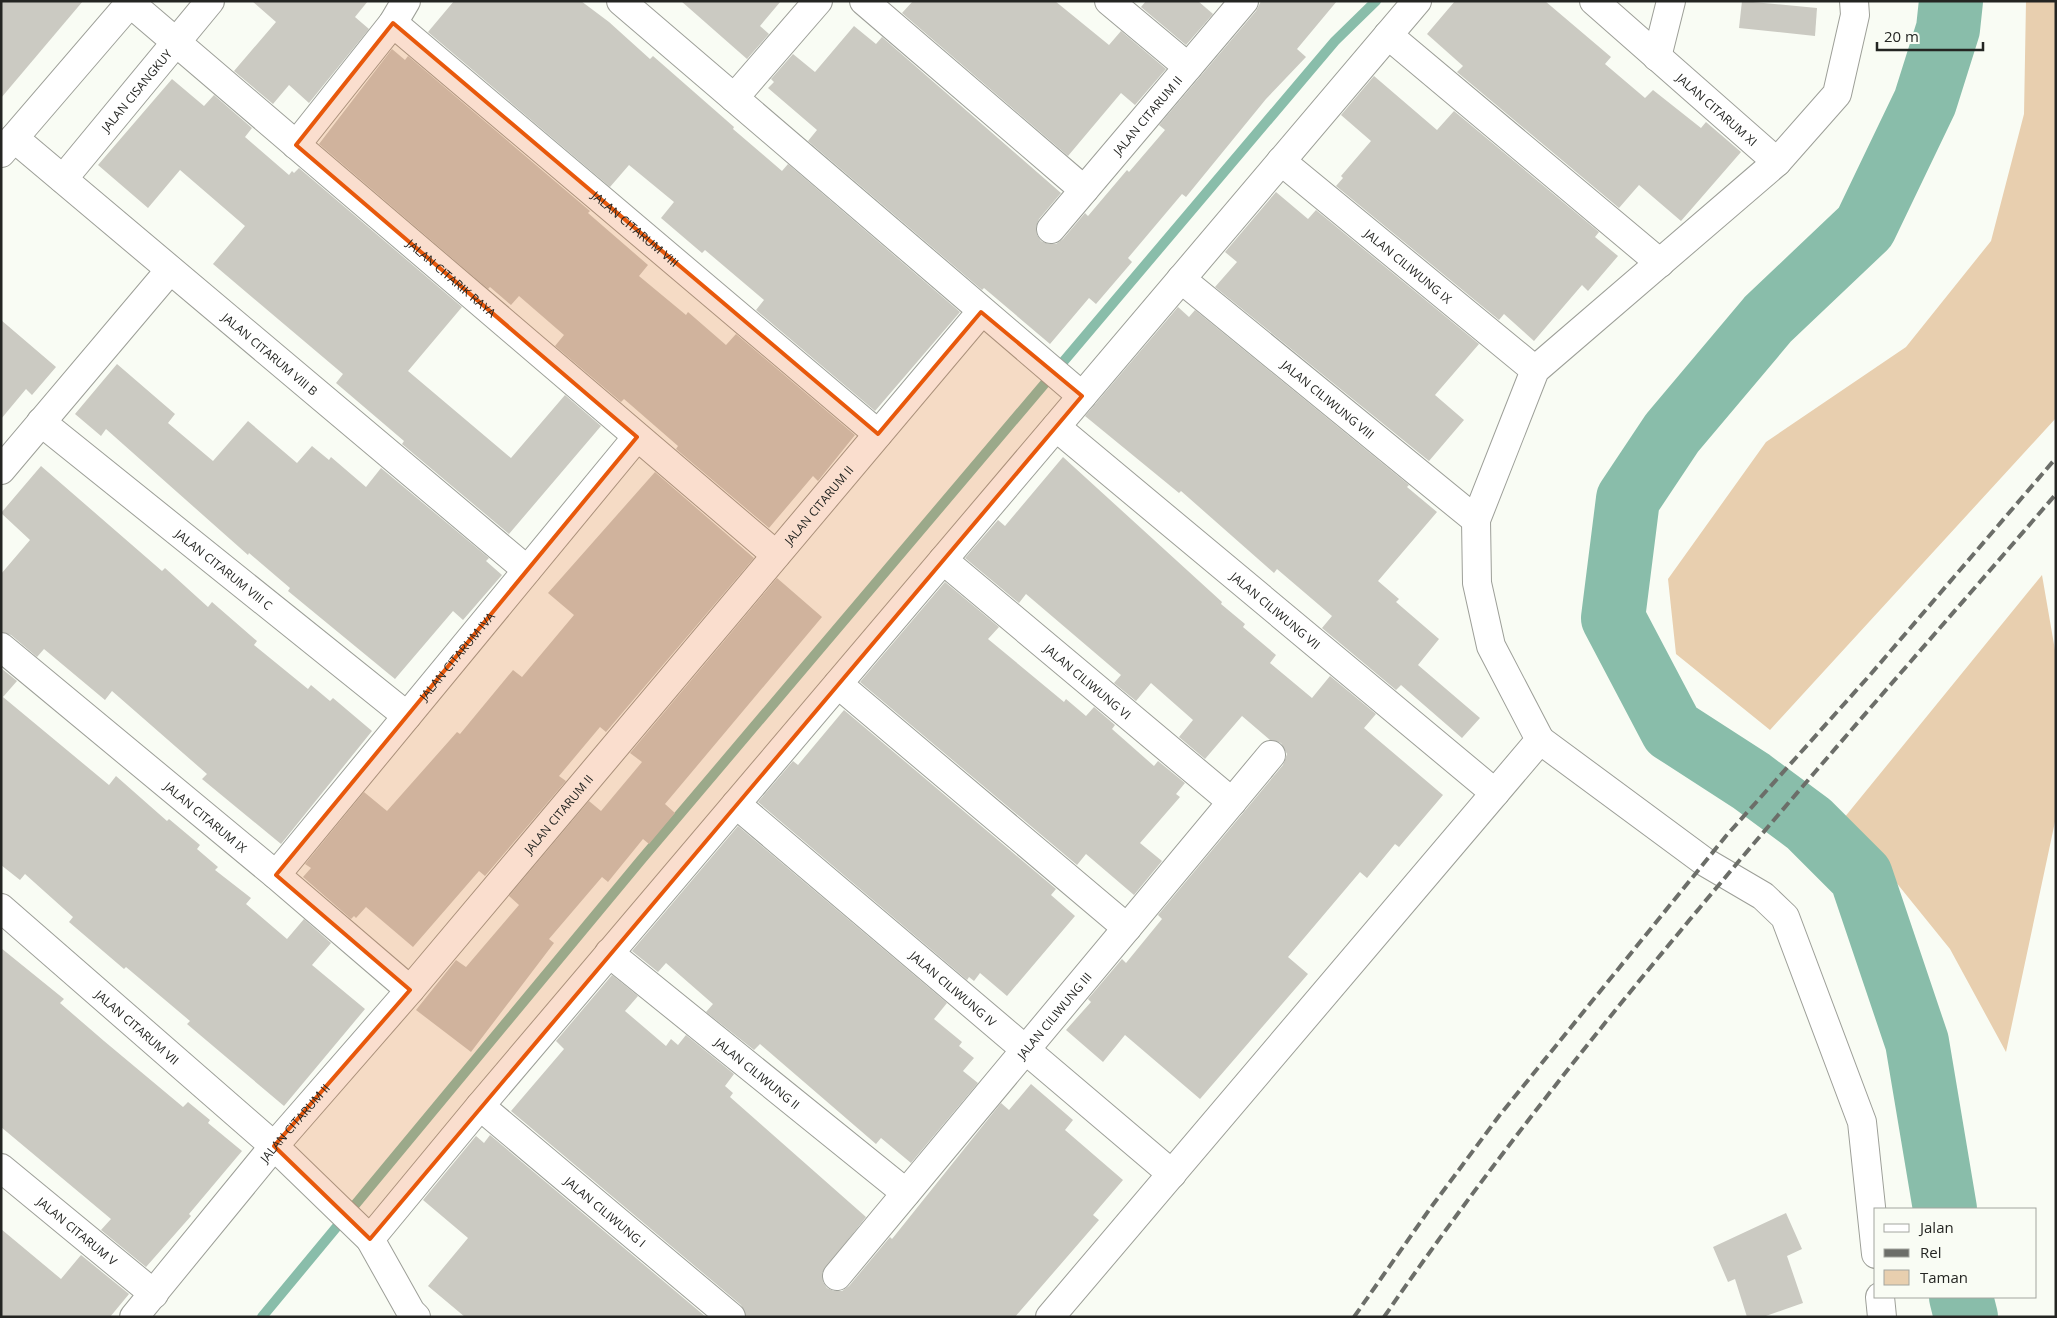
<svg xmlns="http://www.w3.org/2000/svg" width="2057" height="1318" viewBox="0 0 2057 1318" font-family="'Open Sans',sans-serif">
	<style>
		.green { fill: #e8cfaf }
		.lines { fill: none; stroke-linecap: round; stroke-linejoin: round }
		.stream { stroke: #89bdaa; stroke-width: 10 }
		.river { stroke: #89bdaa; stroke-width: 64 }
		.building { fill: #cbcac2 }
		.minor-casing { stroke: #9d9f98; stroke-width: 30 }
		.minor { stroke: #fff; stroke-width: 28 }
		.rail { stroke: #6c6e69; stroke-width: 4; stroke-dasharray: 10 5; stroke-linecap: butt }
		.marked { fill: #e8590c; fill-opacity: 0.2; stroke: #e8590c; stroke-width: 4; stroke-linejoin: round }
		.labels { text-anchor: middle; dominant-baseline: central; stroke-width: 4; stroke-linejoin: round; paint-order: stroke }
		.street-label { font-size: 12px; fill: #242522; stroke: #f9fcf4 }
	</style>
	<rect width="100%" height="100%" fill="#f9fcf4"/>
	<g class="green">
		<polygon points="2026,1 2056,1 2056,418 1770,730 1676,654 1668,579 1766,442 1906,347 1991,241 2024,114"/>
		<polygon points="2042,575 2056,656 2056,817 2006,1052 1950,949 1844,818"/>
	</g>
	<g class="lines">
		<polyline class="stream" points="262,1317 641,860 1335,41 1376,1"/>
		<g class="river">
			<polyline points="1945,1209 1917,1042 1861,876 1809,824 1751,781 1672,730 1613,618 1628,499 1672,433 1768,319 1865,227 1925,102 1948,29 1951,1"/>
			<polyline points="1961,1297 1966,1317"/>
		</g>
	</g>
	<g class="building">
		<polygon points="1,1 83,1 1,98"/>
		<polygon points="252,1 368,1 355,17 369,29 309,103 289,85 273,104 234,71 276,22"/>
		<polygon points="454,1 581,1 609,22 650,59 653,56 734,127 733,129 782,171 788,164 960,312 875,411 756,310 764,300 705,250 702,253 661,218 674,202 629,165 610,187 428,32"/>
		<polygon points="681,1 781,1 760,26 769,34 747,59"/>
		<polygon points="913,1 1055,1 1109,45 1121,31 1166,69 1135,105 1121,93 1068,156 902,13"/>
		<polygon points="1146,1 1198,1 1213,14 1186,45 1141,7"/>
		<polygon points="1261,1 1337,1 1297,49 1306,57 1266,99 1186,197 1182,194 1128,258 1132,262 1096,304 1089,298 1050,344 984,288 982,290 808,141 817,130 768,88 774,82 771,79 793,54 815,72 854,26 876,44 882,37 1061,193 1039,219 1036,227 1037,235 1041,241 1049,244 1056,244 1063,239 1085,213 1088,216 1127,170 1129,172 1165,130 1159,125 1256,11"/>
		<polygon points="1455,1 1545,1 1611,57 1605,64 1645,98 1653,90 1701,128 1706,122 1741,152 1681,221 1639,185 1619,208 1457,72 1463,66 1427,34"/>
		<polygon points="1742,1 1817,8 1815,36 1739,28"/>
		<polygon points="392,49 405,60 408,56 590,211 588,213 648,265 639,276 686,315 688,312 726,345 736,334 855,435 818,481 813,476 769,528 676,449 678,446 624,399 621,402 555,346 564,335 519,296 511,305 490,287 488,289 319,144"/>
		<polygon points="1374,76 1437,130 1454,111 1599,232 1595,237 1618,256 1588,291 1582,285 1534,341 1504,314 1499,320 1336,186 1343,178 1341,176 1371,141 1341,115"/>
		<polygon points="172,79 204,106 214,95 252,128 245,137 289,175 292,171 294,173 299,168 462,307 408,371 511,458 565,395 601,426 509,534 402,444 404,441 336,383 343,374 213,264 245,226 180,170 148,208 98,165"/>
		<polygon points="1276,192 1308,219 1316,210 1479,344 1435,395 1464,420 1429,461 1215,287 1237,262 1225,252"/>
		<polygon points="1178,307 1189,317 1195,310 1409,485 1407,487 1437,512 1378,581 1399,599 1396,602 1439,639 1418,665 1480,718 1462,738 1401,685 1396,690 1322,628 1332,616 1277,569 1274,573 1181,491 1179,493 1085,416"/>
		<polygon points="1,320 56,367 32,395 26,389 1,419"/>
		<polygon points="117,364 175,414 168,423 213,461 248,421 297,463 312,446 329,460 331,457 366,487 381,468 489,558 486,561 502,575 463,620 453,611 395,679 288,591 290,588 249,553 248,555 106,429 101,436 75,414"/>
		<polygon points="1063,457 1222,602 1221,604 1245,624 1243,627 1276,655 1270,663 1312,698 1330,676 1376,714 1364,728 1443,795 1399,847 1395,844 1367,878 1360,872 1288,957 1308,974 1200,1099 1125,1035 1103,1062 1066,1030 1091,1002 1088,999 1122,959 1126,963 1162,919 1158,915 1283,765 1287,754 1281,743 1270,740 1242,716 1205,759 1179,737 1193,720 1151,683 1136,701 1114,683 1121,675 1026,594 1019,603 965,558 998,520 1005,526"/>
		<polygon points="41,466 162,571 165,568 208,607 212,602 257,641 254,645 308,689 311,685 330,701 333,698 372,731 281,844 202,779 207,774 112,691 105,700 44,649 37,657 11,635 1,632 1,574 30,540 1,513"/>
		<polygon points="655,472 754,558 606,732 600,727 559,776 566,781 485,876 479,871 413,947 366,907 356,918 354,916 351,919 303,877 311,868 305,864 364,792 387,811 457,732 460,734 513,670 522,677 574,615 548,593"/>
		<polygon points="777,578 822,617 665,804 675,813 649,844 643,839 608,882 602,877 549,939 554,943 471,1052 416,1010 456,960 466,967 519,905 509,896 589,801 601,811 642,762 630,753"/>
		<polygon points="945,582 999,627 988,639 1064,702 1066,699 1086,716 1094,707 1115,725 1112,729 1154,766 1158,761 1185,783 1176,794 1180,797 1140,843 1162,861 1134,895 1086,854 1077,865 860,682"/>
		<polygon points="1,668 17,681 3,697 109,785 116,776 167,821 169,819 200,845 197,849 218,867 215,870 251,898 246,904 287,939 304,919 331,943 312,965 365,1009 284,1106 187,1024 190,1021 126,967 124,969 69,922 73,917 25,874 20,880 1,865"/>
		<polygon points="844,710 1056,889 1051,895 1075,916 1007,996 980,973 974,981 969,977 967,980 758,802 793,761 798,765"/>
		<polygon points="738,826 947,1003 934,1019 962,1042 959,1046 974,1058 963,1071 978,1083 911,1163 881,1138 876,1144 760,1044 754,1050 706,1012 713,1004 666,963 658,972 632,951"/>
		<polygon points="1,948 64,999 60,1003 104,1041 183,1107 188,1102 210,1120 208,1123 242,1151 189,1214 191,1216 146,1267 101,1230 111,1219 1,1127"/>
		<polygon points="612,975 638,996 625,1011 666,1046 671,1039 678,1045 686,1035 734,1074 725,1086 733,1093 730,1097 866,1217 822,1273 823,1282 827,1288 834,1291 842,1291 849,1286 890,1237 892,1239 1001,1103 1009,1110 1031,1084 1073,1120 1065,1130 1123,1180 1093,1215 1099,1220 1015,1317 746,1317 741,1305 511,1111 564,1049 556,1041"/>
		<polygon points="490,1135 706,1317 465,1317 428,1286 468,1238 423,1200 476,1136 484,1143"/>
		<polygon points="1786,1213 1802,1249 1787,1256 1803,1303 1763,1317 1747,1317 1735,1279 1728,1282 1713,1247"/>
		<polygon points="1,1229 61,1279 81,1255 129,1294 110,1317 1,1317"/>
	</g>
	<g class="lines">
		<defs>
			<g id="minor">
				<path id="s1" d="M128 1 776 555"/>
				<polyline points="621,1 1082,396"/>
				<polyline points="864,1 1084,190"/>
				<polyline points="1109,1 1188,67"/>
				<path id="s2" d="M1594 1 1777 162"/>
				<path id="s3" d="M393 23 878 434"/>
				<polyline points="1388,35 1660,263"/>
				<polyline points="1657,57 1671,1"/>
				<polyline points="734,98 818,1"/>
				<path id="s4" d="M14 138 527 570"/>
				<polyline points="296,145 393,23 406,1"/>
				<polyline points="1,153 130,3"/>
				<path id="s5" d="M1281 161 1535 370"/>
				<path id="s6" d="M63 179 210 1"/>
				<path id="s7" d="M1051 229 1244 1"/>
				<path id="s8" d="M1181 279 1476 520"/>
				<path id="s9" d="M41 422 407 716"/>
				<path id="s10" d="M1056 427 1495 793"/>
				<polyline points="1,470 170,270"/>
				<path id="s11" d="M943 560 1232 802"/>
				<path id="s12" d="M1 647 276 875 410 990"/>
				<polyline points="838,684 1127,928"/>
				<polyline points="1540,740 1705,862 1763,896 1785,917 1862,1122 1876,1254"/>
				<path id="s13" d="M736 804 1172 1174"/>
				<path id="s14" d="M276 875 637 437"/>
				<path id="s15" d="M1 908 274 1146 370 1239 480 1106 1417 1"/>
				<path id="s16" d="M609 953 906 1193"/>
				<path id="s17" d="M480 1106 731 1317"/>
				<path id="s18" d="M1 1168 154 1294"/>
				<polyline points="370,1239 411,1312 416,1317"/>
				<path id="s19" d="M837 1276 1271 755"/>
				<polyline points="1880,1297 1882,1317"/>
				<path id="s20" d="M134 1317 274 1146 410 990 981 312"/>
				<polyline points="1050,1317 1540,740 1491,646 1477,583 1476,520 1535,370 1777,162 1837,94 1855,15 1854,1"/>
			</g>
		</defs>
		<use href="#minor" class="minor-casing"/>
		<use href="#minor" class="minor"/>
		<g class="rail">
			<polyline points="1354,1317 1429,1210 1499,1116 1726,836 1870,675 2056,458"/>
			<path d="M1384 1317C1586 1025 1825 762 2056 494"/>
		</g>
	</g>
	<path class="marked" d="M393 23 878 434 981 312 1082 396 370 1239 274 1146 410 990 276 875 637 437 296 145Z"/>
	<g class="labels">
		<g class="street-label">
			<text stroke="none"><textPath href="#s6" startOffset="115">JALAN CISANGKUY</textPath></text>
			<text stroke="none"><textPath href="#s2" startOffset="164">JALAN CITARUM XI</textPath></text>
			<text stroke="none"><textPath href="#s7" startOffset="149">JALAN CITARUM II</textPath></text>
			<text stroke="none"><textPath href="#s3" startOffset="318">JALAN CITARUM VIII</textPath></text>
			<text stroke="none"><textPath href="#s5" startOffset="165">JALAN CILIWUNG IX</textPath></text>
			<text stroke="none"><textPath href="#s1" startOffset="426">JALAN CITARIK RAYA</textPath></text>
			<text stroke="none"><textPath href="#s4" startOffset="335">JALAN CITARUM VIII B</textPath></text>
			<text stroke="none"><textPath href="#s8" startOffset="190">JALAN CILIWUNG VIII</textPath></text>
			<text stroke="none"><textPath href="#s20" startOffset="1062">JALAN CITARUM II</textPath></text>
			<text stroke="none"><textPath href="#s9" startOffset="235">JALAN CITARUM VIII C</textPath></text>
			<text stroke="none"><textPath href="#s10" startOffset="286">JALAN CILIWUNG VII</textPath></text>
			<text stroke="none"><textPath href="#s14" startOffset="284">JALAN CITARUM IVA</textPath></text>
			<text stroke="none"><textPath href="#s11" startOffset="189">JALAN CILIWUNG VI</textPath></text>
			<text stroke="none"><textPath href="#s20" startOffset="658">JALAN CITARUM II</textPath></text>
			<text stroke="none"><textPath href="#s12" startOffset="266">JALAN CITARUM IX</textPath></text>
			<text stroke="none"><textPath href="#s13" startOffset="285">JALAN CILIWUNG IV</textPath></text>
			<text stroke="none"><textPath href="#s19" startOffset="339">JALAN CILIWUNG III</textPath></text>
			<text stroke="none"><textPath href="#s15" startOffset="181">JALAN CITARUM VII</textPath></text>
			<text stroke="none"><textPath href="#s16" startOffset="191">JALAN CILIWUNG II</textPath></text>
			<text stroke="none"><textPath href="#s20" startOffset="252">JALAN CITARUM II</textPath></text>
			<text stroke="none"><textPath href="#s17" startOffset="164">JALAN CILIWUNG I</textPath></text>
			<text stroke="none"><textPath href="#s18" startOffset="99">JALAN CITARUM V</textPath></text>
		</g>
	</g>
	<rect width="2057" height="1318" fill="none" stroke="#242522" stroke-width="5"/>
	<rect x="1874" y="1208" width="162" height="90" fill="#f9fcf4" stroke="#a4a6a0"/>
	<rect x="1884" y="1224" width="25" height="8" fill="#ffffff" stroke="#a4a6a0"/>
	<text x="1920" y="1233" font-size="15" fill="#242522">Jalan</text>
	<rect x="1884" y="1249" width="25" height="8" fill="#6c6e69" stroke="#a4a6a0"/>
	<text x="1920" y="1258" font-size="15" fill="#242522">Rel</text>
	<rect x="1884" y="1270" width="25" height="15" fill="#e8cfaf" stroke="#a4a6a0"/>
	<text x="1920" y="1283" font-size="15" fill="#242522">Taman</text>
	<path d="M1877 42v8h106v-8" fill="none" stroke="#242522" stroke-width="2.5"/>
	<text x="1884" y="42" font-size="15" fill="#242522" stroke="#f9fcf4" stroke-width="4" paint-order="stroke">20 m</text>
</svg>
